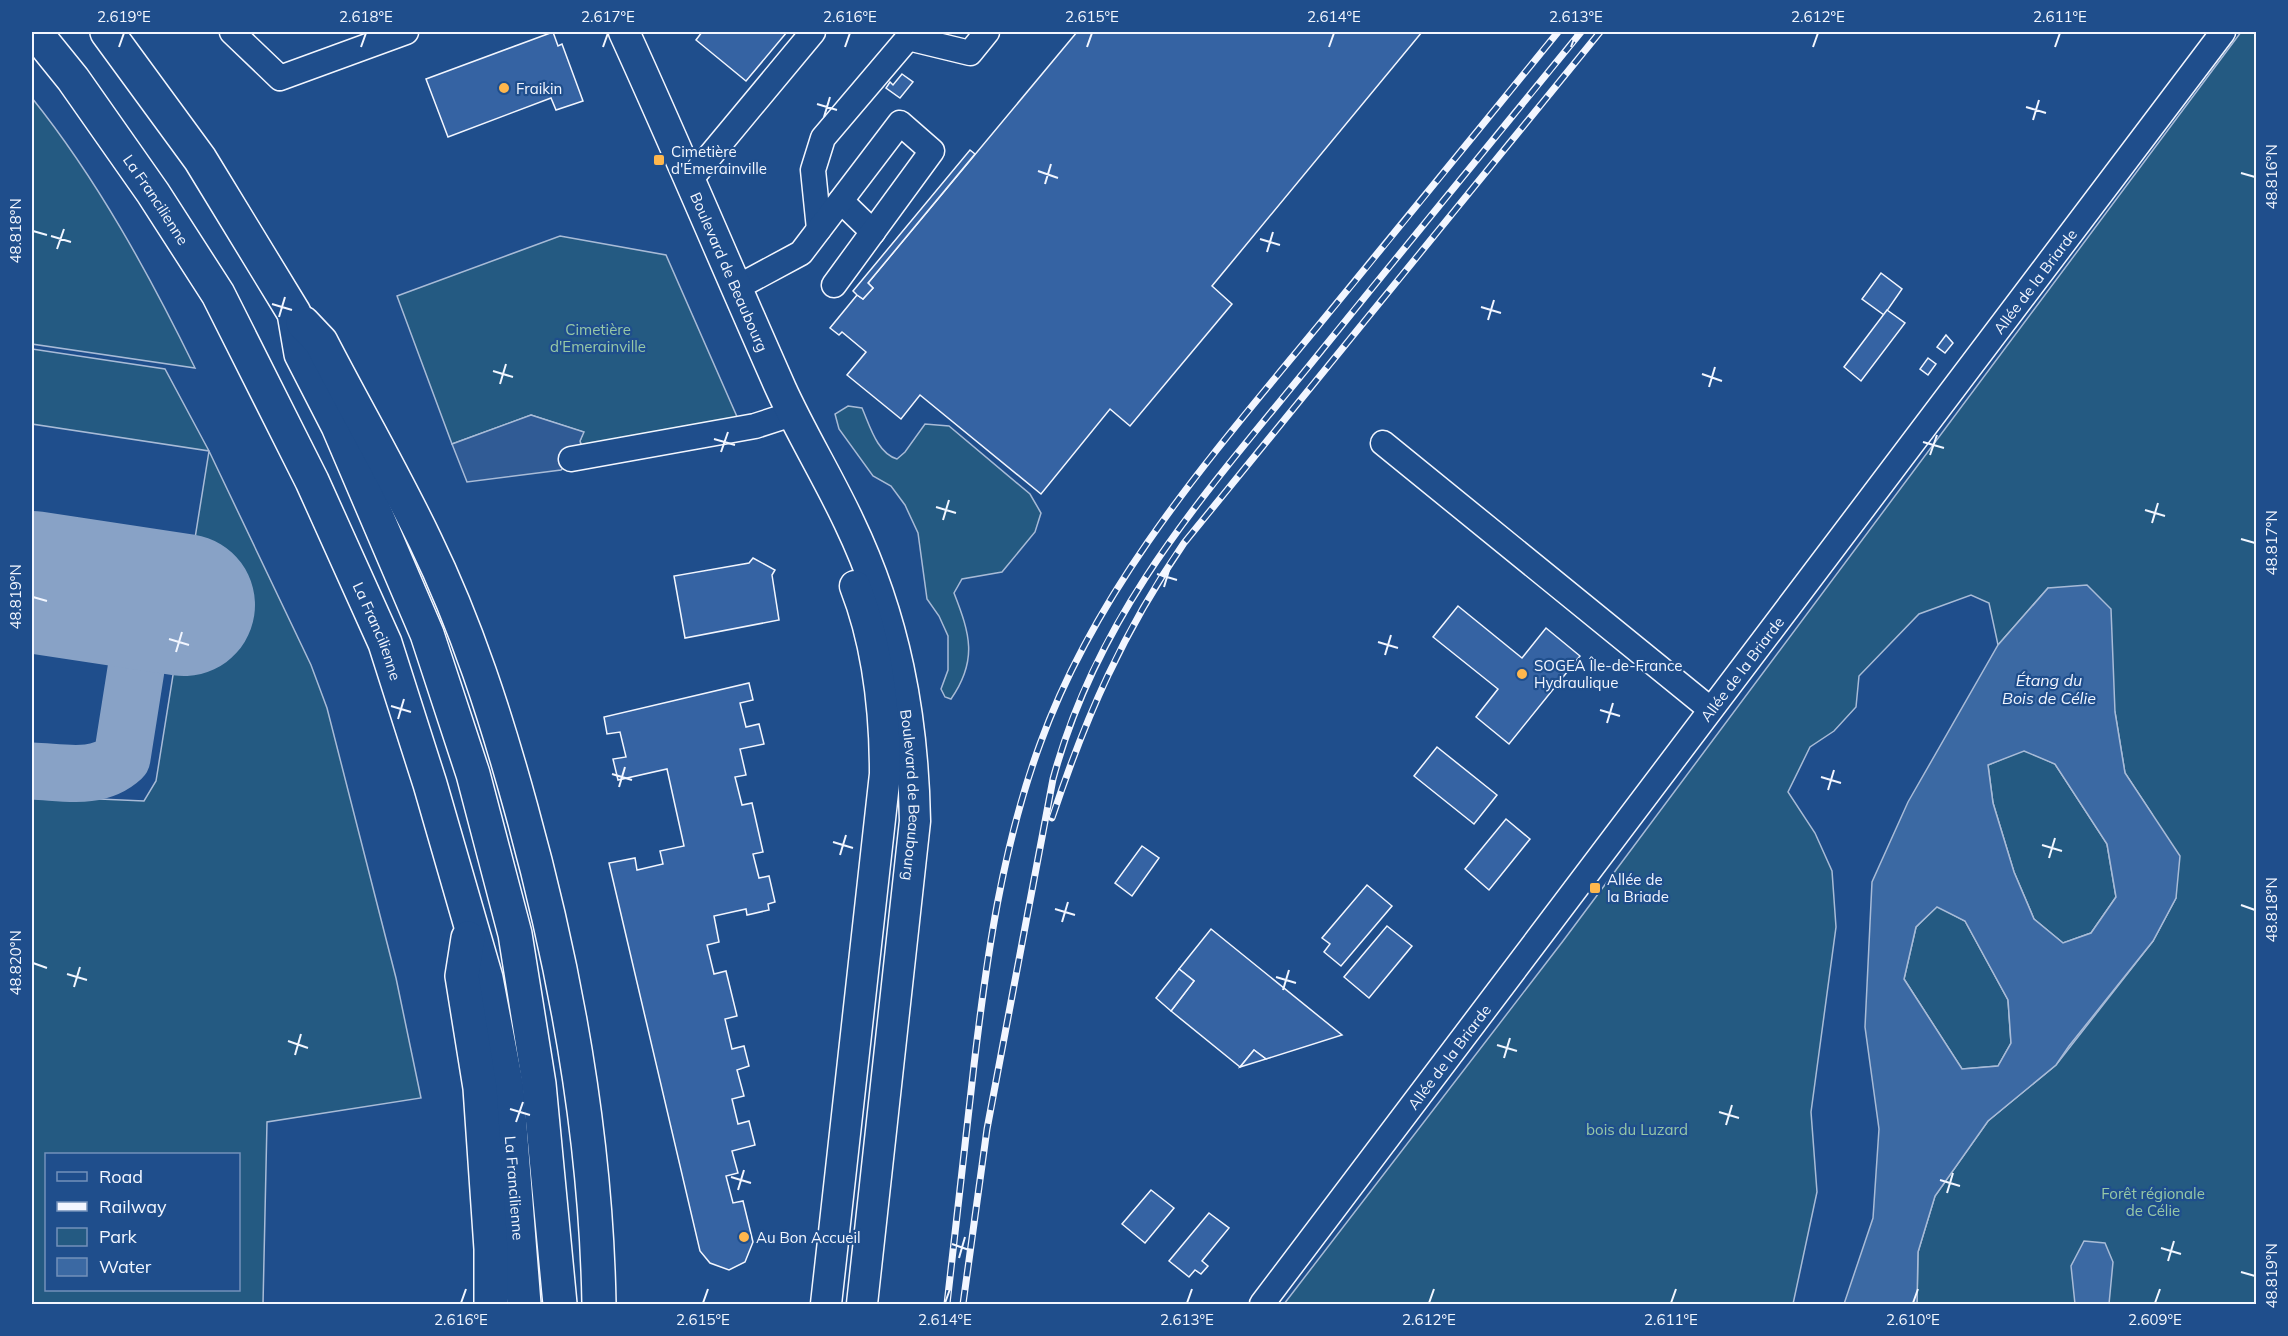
<svg xmlns="http://www.w3.org/2000/svg" width="2288" height="1336" viewBox="0 0 2288 1336" font-family="Mulish,sans-serif">
	<style>
		.green { fill: #245a82; stroke: #a8bbd7; stroke-width: 1.5; fill-rule: evenodd }
		.parking { fill: #305b95; stroke: #a8bbd7; stroke-width: 1.5 }
		.water { fill: #3b69a3; stroke: #a8bbd7; stroke-width: 1.5; fill-rule: evenodd }
		.lines { fill: none; stroke-linecap: round; stroke-linejoin: round }
		.taxiway { stroke: #88a2c6; stroke-width: 57 }
		.runway { stroke: #88a2c6; stroke-width: 142 }
		.building { fill: #3563a3; stroke: #f2f6ff; stroke-width: 1.5 }
		.minor-casing { stroke: #f2f6ff; stroke-width: 27 }
		.major-casing { stroke: #f2f6ff; stroke-width: 33 }
		.highway-casing { stroke: #f2f6ff; stroke-width: 36 }
		.minor { stroke: #1f4e8c; stroke-width: 24 }
		.major { stroke: #1f4e8c; stroke-width: 30 }
		.highway { stroke: #1f4e8c; stroke-width: 33 }
		.rail-casing { stroke: #f2f6ff; stroke-width: 7 }
		.rail { stroke: #1f4e8c; stroke-width: 4.5; stroke-dasharray: 14; stroke-linecap: butt }
		.ticks { fill: none; stroke: #f2f6ff; stroke-width: 2 }
		.poi-dot { fill: #ffb74d; stroke: #1f4e8c; stroke-width: 2 }
		.labels { text-anchor: middle; dominant-baseline: central; stroke-width: 4.5; stroke-linejoin: round; paint-order: stroke }
		.poi-label { font-size: 15px; fill: #f2f6ff; stroke: #1f4e8c; text-anchor: start }
		.street-label { font-size: 15px; fill: #f2f6ff; stroke: #1f4e8c }
		.park-label { font-size: 15px; fill: #97c8a6; stroke: #1f4e8c }
		.water-label { font-size: 16px; font-style: italic; fill: #f2f6ff; stroke: #1f4e8c }
		.neatline { fill: none; stroke: #f2f6ff; stroke-width: 2 }
		.ticks-label { font-size: 15px; text-anchor: middle; fill: #f2f6ff }
	</style>
	<rect width="100%" height="100%" fill="#1f4e8c"/>
	<g class="green">
		<polygon points="2241,32 2256,32 2256,1304 1917,1304 1918,1252 1935,1196 1988,1121 2056,1065 2153,941 2176,898 2152,814 2125,773 2115,712 2048,588 1998,645 1989,603 1971,595 1919,614 1859,676 1856,707 1834,731 1810,747 1788,792 1815,833 1832,871 1836,927 1811,1112 1817,1192 1793,1304 1284,1304 1563,941"/>
		<path d="M32 98C97 179 149 274 195 368L32 344Z"/>
		<polygon points="560,236 666,255 738,419 582,448 580,441 583,432 531,415 452,444 397,296"/>
		<path d="M32 349 165 369 209 451 311 665 327 708 396 978 421 1098 267 1122 263 1304H32V796L144 801 156 781 209 451 32 424ZM46 1154H238V1290H46Z"/>
		<path d="M848 406 862 408C870 426 877 453 897 459L905 452 925 424 949 426 1030 494 1041 513 1035 532 1002 572 962 579 954 593C970 634 978 660 951 699L945 697 941 689 948 670V636L939 616 927 599 918 533 905 505 891 486 873 476 839 429 835 414Z"/>
		<polygon points="2024,750 2055,764 2107,844 2116,897 2091,933 2063,943 2034,919 2014,872 1993,803 1988,765"/>
		<polygon points="1937,906 1965,921 2008,1000 2011,1043 1998,1066 1962,1069 1904,979 1916,927"/>
	</g>
	<polygon class="parking" points="531,415 584,432 580,441 582,448 561,470 467,482 452,444"/>
	<g class="water">
		<path d="M2087 585 2111 609 2115 712 2125 773 2180 856 2176 898 2153 941 2069 1046 2056 1065 1988 1121 1935 1196 1918 1252 1917 1304H1844L1873 1218 1879 1129 1865 1027 1872 882 1908 802 1998 645 2048 588ZM2024 751 2055 764 2107 844 2116 897 2091 933 2063 943 2034 919 2014 872 1993 803 1988 765ZM1937 907 1965 921 2008 1000 2011 1043 1998 1066 1962 1069 1904 979 1916 927Z"/>
		<polygon points="2084,1241 2105,1243 2113,1262 2109,1304 2075,1304 2071,1266"/>
	</g>
	<g class="lines">
		<path class="taxiway" d="M32 771C63 772 97 781 122 758L147 600"/>
		<polyline class="runway" points="32,582 184,605"/>
	</g>
	<g class="building">
		<polygon points="553,32 558,46 562,44 583,101 556,110 551,98 448,137 426,79"/>
		<polygon points="702,32 787,32 746,81 696,40"/>
		<polygon points="1077,32 1422,32 1212,286 1232,304 1130,426 1110,409 1041,494 920,395 901,419 847,375 866,352 842,332 839,335 830,328 857,295 863,299 873,288 868,283"/>
		<polygon points="902,74 913,82 900,98 886,88 890,82 893,85"/>
		<polygon points="970,150 975,154 868,283 873,288 863,299 857,295 853,291"/>
		<polygon points="1881,273 1902,289 1884,315 1862,299"/>
		<polygon points="1887,310 1905,323 1861,381 1844,367"/>
		<polygon points="1946,335 1953,343 1945,353 1937,347"/>
		<polygon points="1928,358 1936,364 1928,375 1920,369"/>
		<polygon points="753,558 775,570 772,575 779,620 685,638 674,576 749,563"/>
		<polygon points="1458,606 1522,658 1546,628 1580,656 1509,744 1476,717 1498,689 1433,637"/>
		<polygon points="749,683 753,700 740,703 746,727 759,724 764,744 740,749 746,775 735,777 742,805 752,803 763,852 753,854 759,878 769,876 775,902 768,904 769,910 747,915 746,909 714,916 719,942 707,945 714,974 726,971 737,1016 725,1019 732,1049 744,1046 749,1066 737,1070 744,1096 732,1099 738,1124 749,1121 755,1145 732,1151 738,1173 726,1176 733,1203 743,1201 753,1242 745,1262 729,1270 710,1263 700,1251 609,863 635,858 637,870 663,864 660,851 684,846 667,769 618,780 613,759 626,757 620,732 607,734 604,717"/>
		<polygon points="1437,747 1497,795 1474,824 1414,776"/>
		<polygon points="1506,819 1530,839 1489,890 1465,869"/>
		<polygon points="1142,846 1159,858 1132,896 1115,883"/>
		<polygon points="1367,885 1392,906 1341,966 1324,952 1330,944 1322,938"/>
		<polygon points="1387,926 1412,946 1369,998 1344,977"/>
		<polygon points="1211,929 1342,1035 1266,1059 1254,1050 1240,1067 1171,1011 1194,981 1179,969"/>
		<polygon points="1179,969 1194,981 1171,1011 1156,998"/>
		<polygon points="1254,1050 1266,1059 1240,1067"/>
		<polygon points="1151,1190 1174,1208 1145,1243 1122,1224"/>
		<polygon points="1209,1213 1229,1228 1202,1261 1208,1266 1201,1274 1195,1270 1189,1277 1169,1261"/>
	</g>
	<g class="lines">
		<defs>
			<g id="minor">
				<polyline points="232,32 280,78 406,32"/>
				<polyline points="908,38 970,53 987,32"/>
				<polyline points="690,180 813,32"/>
				<polyline points="841,201 873,232"/>
				<polyline points="819,229 813,170 823,138 908,38 908,32"/>
				<polyline points="736,288 801,253 900,123 932,151 834,285"/>
				<polyline points="1383,443 1710,709"/>
				<polyline points="571,459 755,426 792,414"/>
				<path id="s1" d="M1262 1304 2223 32"/>
			</g>
			<g id="major">
				<path id="s2" d="M624 32C678 150 728 270 781 389 802 435 828 477 849 522 895 618 913 715 915 821L862 1304"/>
				<path d="M826 1304 885 774C885 711 878 645 855 586"/>
			</g>
			<g id="highway">
				<path id="s3" d="M35 32 73 79 153 193 218 294 312 481 385 643 430 784 486 978 507 1088 524 1304"/>
				<polyline points="107,32 200,159 294,313 301,354 338,426 427,634 473,774 515,934 539,1084 560,1304"/>
				<path d="M303 323 321 342C355 408 393 473 425 540 467 626 496 717 521 808 566 970 596 1136 599 1304"/>
				<polyline points="468,938 462,976 480,1088 491,1249 491,1304"/>
			</g>
		</defs>
		<use href="#minor" class="minor-casing"/>
		<use href="#major" class="major-casing"/>
		<use href="#highway" class="highway-casing"/>
		<use href="#minor" class="minor"/>
		<use href="#major" class="major"/>
		<use href="#highway" class="highway"/>
		<defs>
			<g id="rail">
				<path d="M1052 818C1086 716 1123 632 1184 543L1600 32"/>
				<path d="M947 1304C956 1225 965 1145 974 1065 987 955 1002 848 1040 744 1098 584 1212 455 1318 326 1399 228 1478 130 1558 32"/>
				<path d="M963 1304 987 1129 1053 779C1098 612 1203 496 1309 366 1399 254 1491 143 1581 32"/>
			</g>
		</defs>
		<use href="#rail" class="rail-casing"/>
		<use href="#rail" class="rail"/>
	</g>
	<path class="ticks" d="M119 47 124 33M361 47 366 33M603 47 608 33M845 47 850 33M1087 47 1092 33M1329 47 1334 33M1571 47 1576 33M1813 47 1818 33M2055 47 2060 33M817 104 837 110M2026 107 2046 113M824 117 830 97M2033 120 2039 100M1038 171 1058 178M2241 173 2255 177M1045 184 1051 164M33 231 47 235M51 236 71 242M1260 239 1280 245M57 249 64 229M1267 252 1273 232M272 304 292 310M1481 307 1501 313M279 317 285 297M1488 320 1494 300M493 371 513 377M1702 374 1722 381M500 384 506 364M1709 387 1715 367M714 439 735 445M1923 442 1944 448M721 452 728 432M1930 455 1937 435M936 507 956 513M2145 510 2165 516M943 520 949 500M2152 523 2158 503M2241 539 2255 543M1157 574 1177 580M1164 587 1170 567M33 597 47 601M169 639 189 645M1378 642 1398 648M176 652 182 632M1385 655 1391 635M391 706 411 712M1600 710 1620 716M398 719 404 699M1607 723 1613 703M612 774 632 780M1821 777 1841 783M619 787 625 767M1828 790 1834 770M833 842 853 848M2042 845 2062 851M840 855 846 835M2049 858 2055 838M2241 905 2255 910M1055 909 1075 915M1062 922 1068 902M33 963 47 968M67 974 87 980M1276 977 1296 983M74 987 80 967M1283 990 1289 970M288 1041 308 1048M1497 1045 1517 1051M295 1055 301 1034M1504 1058 1510 1038M510 1109 530 1115M1719 1112 1739 1118M516 1122 523 1102M1726 1125 1732 1105M731 1177 751 1183M1940 1180 1960 1186M738 1190 744 1170M1947 1193 1953 1173M952 1244 972 1251M2161 1248 2181 1254M959 1258 965 1237M2168 1261 2174 1241M2241 1272 2255 1276M461 1303 466 1289M703 1303 708 1289M945 1303 950 1289M1187 1303 1192 1289M1429 1303 1434 1289M1671 1303 1676 1289M1913 1303 1918 1289M2155 1303 2160 1289"/>
	<g class="poi-dot">
		<circle cx="504" cy="88" r="6"/>
		<rect x="653" y="154" width="12" height="12" rx="3"/>
		<circle cx="1522" cy="674" r="6"/>
		<rect x="1589" y="882" width="12" height="12" rx="3"/>
		<circle cx="744" cy="1237" r="6"/>
	</g>
	<g class="labels">
		<g class="poi-label">
			<text x="516" y="88">Fraikin</text>
			<text x="671" y="151">Cimetière<tspan x="671" dy="17">d'Émerainville</tspan></text>
			<text x="1534" y="665">SOGEA Île-de-France<tspan x="1534" dy="17">Hydraulique</tspan></text>
			<text x="1607" y="879">Allée de<tspan x="1607" dy="17">la Briade</tspan></text>
			<text x="756" y="1237">Au Bon Accueil</text>
		</g>
		<g class="street-label">
			<text stroke="none"><textPath href="#s3" startOffset="207">La Francilienne</textPath></text>
			<text stroke="none"><textPath href="#s2" startOffset="262">Boulevard de Beaubourg</textPath></text>
			<text stroke="none"><textPath href="#s1" startOffset="1282">Allée de la Briarde</textPath></text>
			<text stroke="none"><textPath href="#s3" startOffset="693">La Francilienne</textPath></text>
			<text stroke="none"><textPath href="#s1" startOffset="796">Allée de la Briarde</textPath></text>
			<text stroke="none"><textPath href="#s2" startOffset="822">Boulevard de Beaubourg</textPath></text>
			<text stroke="none"><textPath href="#s1" startOffset="310">Allée de la Briarde</textPath></text>
			<text stroke="none"><textPath href="#s3" startOffset="1269">La Francilienne</textPath></text>
		</g>
		<g class="park-label">
			<text x="598" y="329">Cimetière<tspan x="598" dy="17">d'Emerainville</tspan></text>
			<text x="1637" y="1129">bois du Luzard</text>
			<text x="2153" y="1193">Forêt régionale<tspan x="2153" dy="17">de Célie</tspan></text>
		</g>
		<g class="water-label">
			<text x="2049" y="680">Étang du<tspan x="2049" dy="18">Bois de Célie</tspan></text>
		</g>
	</g>
	<rect width="2288" height="1336" fill="none" stroke="#1f4e8c" stroke-width="66"/>
	<rect x="45" y="1153" width="195" height="138" fill="#1f4e8c" stroke="#7391ba" stroke-width="1.5"/>
	<rect x="57" y="1172" width="30" height="9" fill="#1f4e8c" stroke="#7391ba" stroke-width="1.5"/>
	<text x="99" y="1183" font-size="18" fill="#f2f6ff">Road</text>
	<rect x="57" y="1202" width="30" height="9" fill="#f2f6ff" stroke="#7391ba" stroke-width="1.5"/>
	<text x="99" y="1213" font-size="18" fill="#f2f6ff">Railway</text>
	<rect x="57" y="1228" width="30" height="18" fill="#245a82" stroke="#7391ba" stroke-width="1.5"/>
	<text x="99" y="1243" font-size="18" fill="#f2f6ff">Park</text>
	<rect x="57" y="1258" width="30" height="18" fill="#3b69a3" stroke="#7391ba" stroke-width="1.5"/>
	<text x="99" y="1273" font-size="18" fill="#f2f6ff">Water</text>
	<rect x="33" y="33" width="2222" height="1270" class="neatline"/>
	<g class="ticks-label">
		<text x="124" y="22">2.619°E</text>
		<text x="366" y="22">2.618°E</text>
		<text x="608" y="22">2.617°E</text>
		<text x="850" y="22">2.616°E</text>
		<text x="1092" y="22">2.615°E</text>
		<text x="1334" y="22">2.614°E</text>
		<text x="1576" y="22">2.613°E</text>
		<text x="1818" y="22">2.612°E</text>
		<text x="2060" y="22">2.611°E</text>
		<text transform="translate(2272 177) rotate(-90)" y="5">48.816°N</text>
		<text transform="translate(16 231) rotate(-90)" y="5">48.818°N</text>
		<text transform="translate(2272 543) rotate(-90)" y="5">48.817°N</text>
		<text transform="translate(16 597) rotate(-90)" y="5">48.819°N</text>
		<text transform="translate(2272 910) rotate(-90)" y="5">48.818°N</text>
		<text transform="translate(16 963) rotate(-90)" y="5">48.820°N</text>
		<text transform="translate(2272 1276) rotate(-90)" y="5">48.819°N</text>
		<text x="461" y="1325">2.616°E</text>
		<text x="703" y="1325">2.615°E</text>
		<text x="945" y="1325">2.614°E</text>
		<text x="1187" y="1325">2.613°E</text>
		<text x="1429" y="1325">2.612°E</text>
		<text x="1671" y="1325">2.611°E</text>
		<text x="1913" y="1325">2.610°E</text>
		<text x="2155" y="1325">2.609°E</text>
	</g>
</svg>
